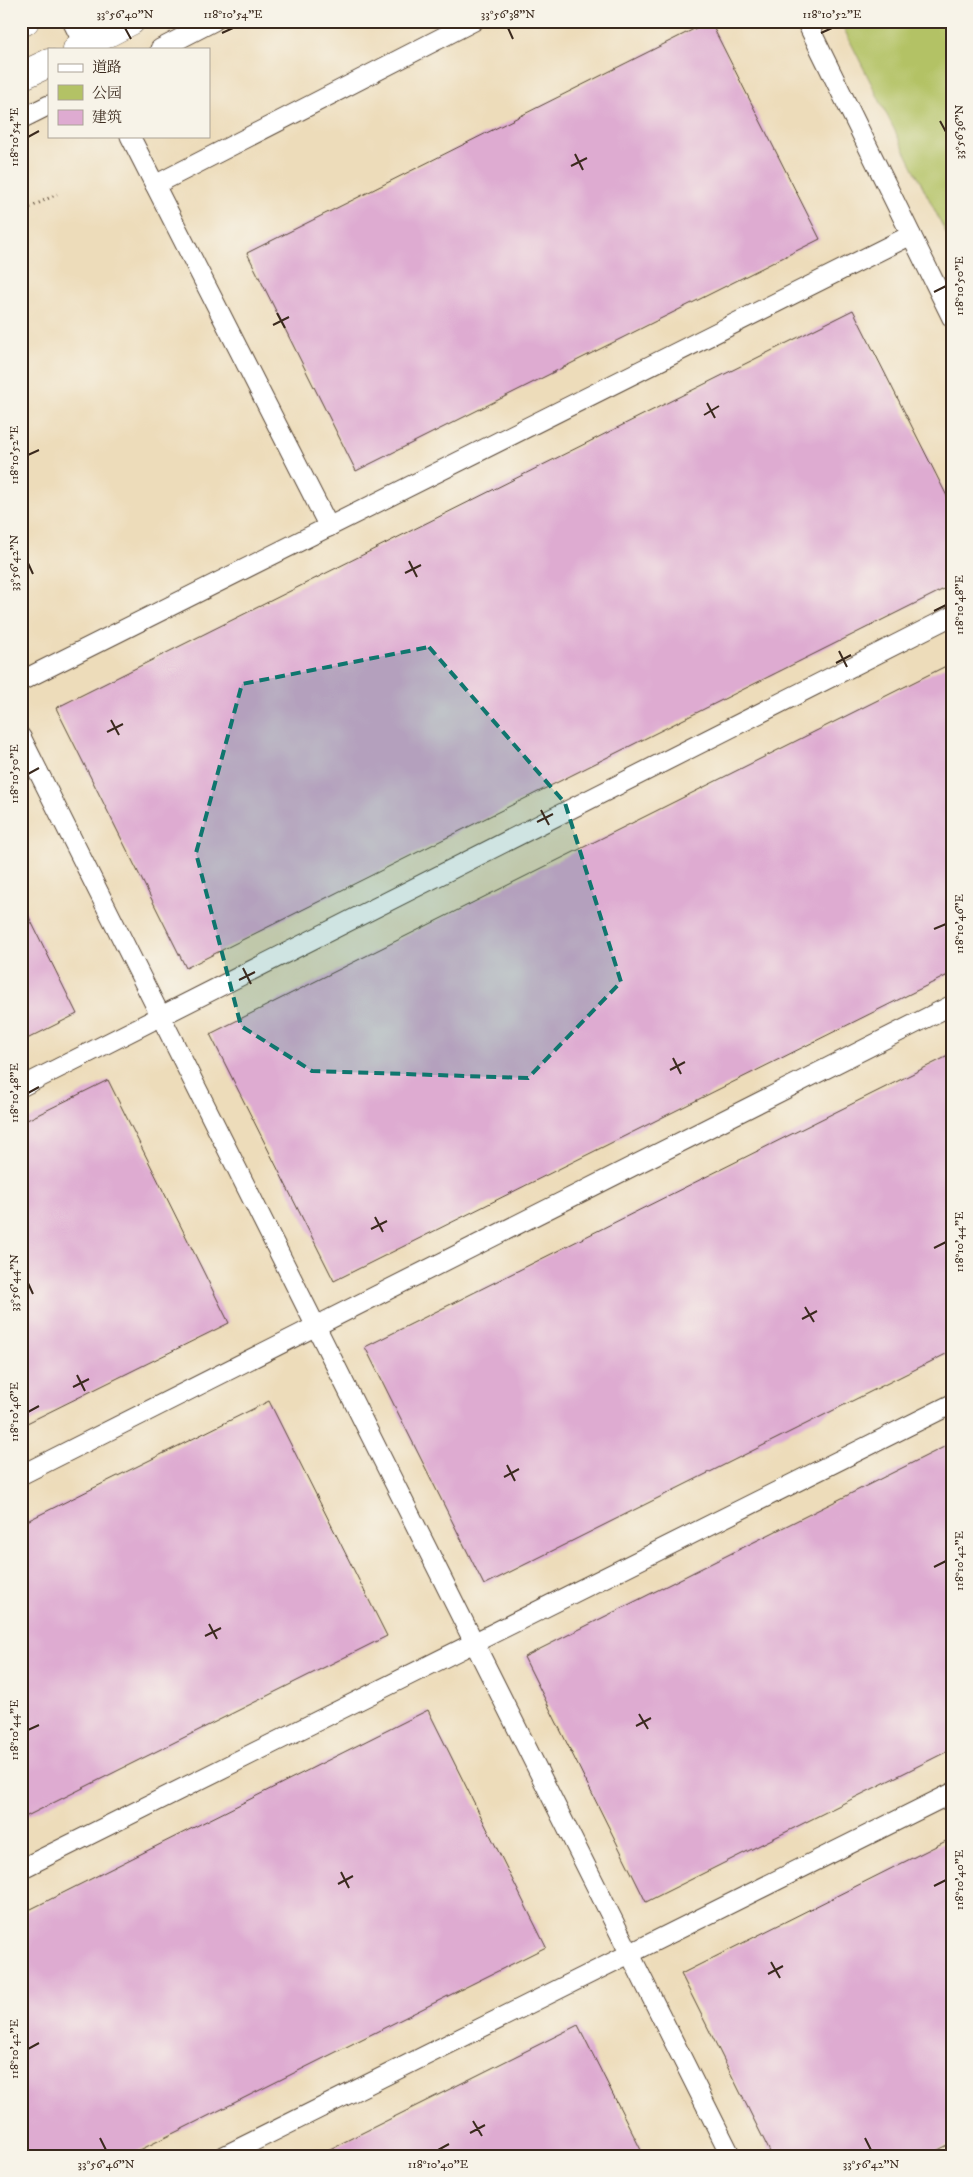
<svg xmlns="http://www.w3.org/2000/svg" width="973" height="2177" viewBox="0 0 973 2177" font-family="'IM FELL DW Pica','Noto Serif SC',serif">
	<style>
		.green { fill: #b3c265; stroke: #777642 }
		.building { fill: #deabd1 }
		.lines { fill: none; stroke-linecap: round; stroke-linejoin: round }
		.lane-casing { stroke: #564535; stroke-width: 21 }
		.secondary-casing { stroke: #564535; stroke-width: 29 }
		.path { stroke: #564535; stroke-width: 3; stroke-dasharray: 1 4; stroke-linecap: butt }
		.lane { stroke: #fff; stroke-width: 19 }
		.secondary { stroke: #fff; stroke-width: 28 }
		.marked { fill: #0f766e; fill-opacity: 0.2; stroke: #0f766e; stroke-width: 4; stroke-dasharray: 10 6; stroke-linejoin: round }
		.ticks { fill: none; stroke: #3b2a1e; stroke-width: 2 }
		.neatline { fill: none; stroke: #3b2a1e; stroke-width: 2 }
		.ticks-label { font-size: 12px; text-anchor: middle; fill: #3b2a1e }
	</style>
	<rect width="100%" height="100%" fill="#f7f3e8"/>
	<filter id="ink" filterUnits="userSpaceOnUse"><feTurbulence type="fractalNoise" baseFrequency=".02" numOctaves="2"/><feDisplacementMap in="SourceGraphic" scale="10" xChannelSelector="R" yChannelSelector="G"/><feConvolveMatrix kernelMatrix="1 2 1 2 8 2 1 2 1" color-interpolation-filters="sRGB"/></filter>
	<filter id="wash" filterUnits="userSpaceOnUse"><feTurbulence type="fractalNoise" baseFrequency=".0096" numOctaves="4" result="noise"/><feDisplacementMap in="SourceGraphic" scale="20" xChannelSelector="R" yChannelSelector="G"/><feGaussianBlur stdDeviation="1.12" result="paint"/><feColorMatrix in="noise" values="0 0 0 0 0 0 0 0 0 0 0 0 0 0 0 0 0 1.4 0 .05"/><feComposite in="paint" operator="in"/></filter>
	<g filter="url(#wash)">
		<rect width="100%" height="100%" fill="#eddcba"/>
		<polygon class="green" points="840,21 952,21 952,245"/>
		<g id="blocks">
			<g class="building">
				<polygon points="710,21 820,239 356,471 247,253"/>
				<polygon points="853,310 952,506 952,585 186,968 56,708"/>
				<polygon points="952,663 952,973 334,1281 210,1034"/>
				<polygon points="21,901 77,1014 21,1042"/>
				<polygon points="952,1054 952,1351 484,1585 365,1347"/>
				<polygon points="108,1080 229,1323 21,1426 21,1123"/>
				<polygon points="269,1401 387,1636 21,1819 21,1524"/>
				<polygon points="952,1443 952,1749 646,1902 524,1657"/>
				<polygon points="428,1710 546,1947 128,2156 21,2156 21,1914"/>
				<polygon points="952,1838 952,2143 926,2156 772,2156 681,1974"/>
				<polygon points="578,2025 644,2156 316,2156"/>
			</g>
		</g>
	</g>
	<g filter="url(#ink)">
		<use href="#blocks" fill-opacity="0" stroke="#564535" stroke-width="1"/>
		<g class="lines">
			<defs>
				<g id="lane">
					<polyline points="72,21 86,49"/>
					<polyline points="806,21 952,318"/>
					<polyline points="160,49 214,21"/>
					<polyline points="21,119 49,105"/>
					<polyline points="130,136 329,527"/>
					<polyline points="155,185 474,21"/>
					<polyline points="21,681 911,235"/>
					<polyline points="21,737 731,2156"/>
					<polyline points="21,1087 952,616"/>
					<polyline points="21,1475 952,1005"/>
					<polyline points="21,1869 952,1404"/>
					<polyline points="224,2156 952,1793"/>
				</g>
				<g id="secondary">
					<polyline points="21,23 25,21"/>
					<polyline points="77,49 131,21"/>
					<polyline points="21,76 49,63"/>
				</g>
			</defs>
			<use href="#lane" class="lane-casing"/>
			<use href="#secondary" class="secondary-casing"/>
			<polyline class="path" points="21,212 57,194"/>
			<use href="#lane" class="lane"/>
			<use href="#secondary" class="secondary"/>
		</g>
	</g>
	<path class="marked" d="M429 647 565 803 621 982 528 1078 312 1071 241 1026 196 853 242 684Z"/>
	<path class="ticks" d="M125 28 131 39M508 28 513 39M222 33 233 28M821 33 832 28M940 121 946 132M28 137 39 131M575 154 583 170M571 166 587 158M934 292 946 286M277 313 285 328M273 325 289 317M707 403 715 418M704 415 719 406M28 455 39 450M409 561 417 577M28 563 33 574M405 573 421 565M934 611 946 605M839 651 847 667M836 663 851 655M111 720 119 735M107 732 123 724M28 774 39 768M541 810 549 825M537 822 553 814M934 929 946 924M243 968 251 984M239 980 255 972M673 1058 681 1074M670 1070 685 1062M28 1093 39 1087M375 1217 383 1232M371 1229 387 1221M934 1248 946 1242M28 1283 33 1294M805 1307 814 1322M802 1319 817 1311M77 1375 85 1391M73 1387 89 1379M28 1412 39 1406M507 1465 515 1481M504 1477 519 1469M934 1567 946 1561M209 1624 217 1639M205 1636 221 1628M639 1714 648 1729M636 1726 651 1718M28 1730 39 1725M341 1872 349 1888M338 1884 353 1876M934 1886 946 1880M771 1962 780 1978M768 1974 783 1966M28 2049 39 2043M473 2121 482 2136M470 2133 485 2125M100 2138 106 2150M865 2138 871 2150M438 2150 449 2144"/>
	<rect width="973" height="2177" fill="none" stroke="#f7f3e8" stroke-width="55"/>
	<rect x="48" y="48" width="162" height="90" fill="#f7f3e8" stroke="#aca397"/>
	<rect x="58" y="64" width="25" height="8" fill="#ffffff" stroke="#aca397"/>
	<text x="92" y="72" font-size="15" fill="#3b2a1e">道路</text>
	<rect x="58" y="85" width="25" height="15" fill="#b3c265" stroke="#aca397"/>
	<text x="92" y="98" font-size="15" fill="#3b2a1e">公园</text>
	<rect x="58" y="110" width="25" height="15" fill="#deabd1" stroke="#aca397"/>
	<text x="92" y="122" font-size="15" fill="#3b2a1e">建筑</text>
	<rect x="28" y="28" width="918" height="2122" class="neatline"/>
	<g class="ticks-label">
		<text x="125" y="18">33°56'40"N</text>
		<text x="233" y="18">118°10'54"E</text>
		<text x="508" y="18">33°56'38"N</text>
		<text x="832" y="18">118°10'52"E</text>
		<text transform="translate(959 132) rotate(-90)" y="4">33°56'36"N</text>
		<text transform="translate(14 137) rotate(-90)" y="4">118°10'54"E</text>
		<text transform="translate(959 286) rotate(-90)" y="4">118°10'50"E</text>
		<text transform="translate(14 455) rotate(-90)" y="4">118°10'52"E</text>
		<text transform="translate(14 563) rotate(-90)" y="4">33°56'42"N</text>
		<text transform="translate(959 605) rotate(-90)" y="4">118°10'48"E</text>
		<text transform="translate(14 774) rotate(-90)" y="4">118°10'50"E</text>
		<text transform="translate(959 924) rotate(-90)" y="4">118°10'46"E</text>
		<text transform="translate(14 1093) rotate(-90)" y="4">118°10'48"E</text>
		<text transform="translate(959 1242) rotate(-90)" y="4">118°10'44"E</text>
		<text transform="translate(14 1283) rotate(-90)" y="4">33°56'44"N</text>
		<text transform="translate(14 1412) rotate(-90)" y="4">118°10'46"E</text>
		<text transform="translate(959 1561) rotate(-90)" y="4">118°10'42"E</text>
		<text transform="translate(14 1730) rotate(-90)" y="4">118°10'44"E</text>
		<text transform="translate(959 1880) rotate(-90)" y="4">118°10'40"E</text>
		<text transform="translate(14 2049) rotate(-90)" y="4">118°10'42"E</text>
		<text x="106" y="2168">33°56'46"N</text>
		<text x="438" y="2168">118°10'40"E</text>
		<text x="871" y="2168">33°56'42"N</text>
	</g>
</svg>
